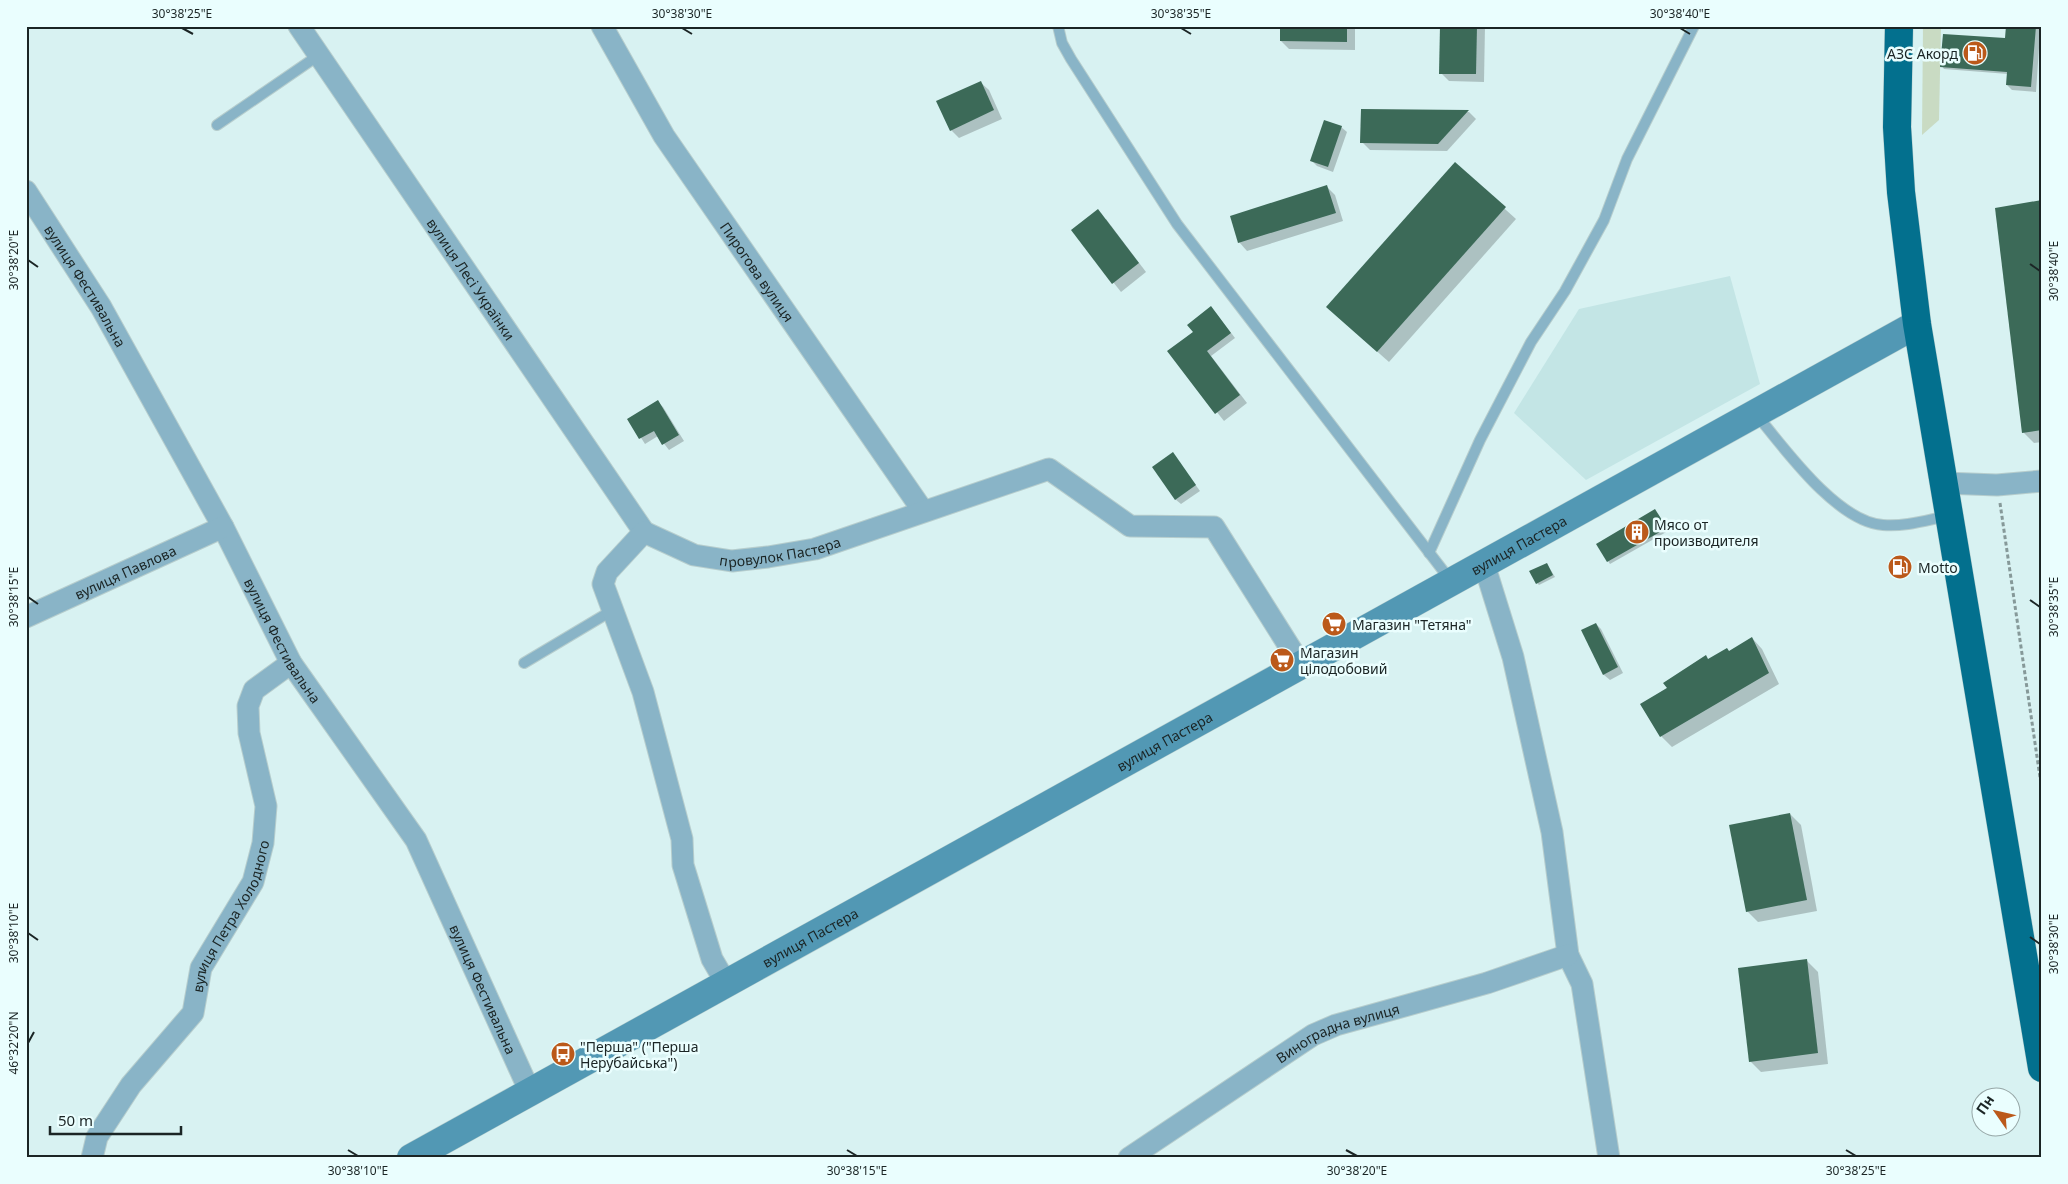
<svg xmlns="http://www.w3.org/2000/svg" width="2068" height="1184" viewBox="0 0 2068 1184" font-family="'Noto Sans',sans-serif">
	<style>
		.built { fill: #c3e5e5 }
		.green { fill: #c9dbc3 }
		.shadow { fill: #0003 }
		.building { fill: #3c6a58 }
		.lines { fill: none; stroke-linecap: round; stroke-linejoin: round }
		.lane-casing { stroke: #b6cdcd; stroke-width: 12 }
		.street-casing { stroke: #b6cdcd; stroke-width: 23 }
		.secondary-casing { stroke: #b6cdcd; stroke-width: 29 }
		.highway-casing { stroke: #b6cdcd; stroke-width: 29 }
		.path { stroke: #869999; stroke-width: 3; stroke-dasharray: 4 2.5; stroke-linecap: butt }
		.lane { stroke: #89b4c7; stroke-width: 10 }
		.street { stroke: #89b4c7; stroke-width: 21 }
		.secondary { stroke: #5298b4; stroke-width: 28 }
		.highway { stroke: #03708e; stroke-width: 28 }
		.ticks { fill: none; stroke: #1b2525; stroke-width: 2 }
		.labels { text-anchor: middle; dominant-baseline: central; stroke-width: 5; stroke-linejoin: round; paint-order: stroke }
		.poi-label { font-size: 14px; fill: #1b2525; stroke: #eafefe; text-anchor: start }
		.street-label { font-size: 14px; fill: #1b2525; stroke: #eafefe }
		.neatline { fill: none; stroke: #1b2525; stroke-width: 2 }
		.ticks-label { font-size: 12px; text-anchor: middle; fill: #1b2525 }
	</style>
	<rect width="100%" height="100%" fill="#d8f2f2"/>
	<polygon class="built" points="1730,276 1760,384 1586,480 1514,413 1579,309"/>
	<polygon class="green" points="1923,26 1941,26 1939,120 1922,135"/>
	<g class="shadow">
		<polygon points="1281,26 1355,26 1355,50 1289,49 1281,41"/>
		<polygon points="1442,26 1485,26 1484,82 1449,81 1441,73"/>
		<polygon points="2007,26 2042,26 2042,48 2039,48 2036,92 2012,90 2007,85 2008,74 1944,69 1942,66 2008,40"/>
		<polygon points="980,82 989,90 1002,119 959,138 951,130"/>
		<polygon points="1362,110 1469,112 1476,119 1447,151 1370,150 1362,142"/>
		<polygon points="1341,127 1347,132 1333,172 1317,166 1312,161"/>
		<polygon points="1455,164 1516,219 1389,362 1339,318"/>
		<polygon points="1327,187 1335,195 1343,221 1247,251 1239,242"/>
		<polygon points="2042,201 2042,442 2034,443 2023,432"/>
		<polygon points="1106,219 1146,272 1121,292 1072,230"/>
		<polygon points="1216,313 1235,338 1211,356 1247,403 1224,421 1169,352"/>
		<polygon points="658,402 663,407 684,441 669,450 658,436 645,444 629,419"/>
		<polygon points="1173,454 1200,491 1181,504 1175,499"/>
		<polygon points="1657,513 1668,531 1610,564 1608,561"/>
		<polygon points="1547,564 1555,577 1539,585 1537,583"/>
		<polygon points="1596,624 1601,629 1623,673 1610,680 1604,675 1583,631"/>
		<polygon points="1752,638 1762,649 1779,684 1672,747 1661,736 1641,705 1709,660 1730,652"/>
		<polygon points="1790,814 1801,825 1817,911 1758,922 1747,911"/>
		<polygon points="1807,961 1818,972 1828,1064 1761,1072 1750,1061"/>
	</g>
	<g class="building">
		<polygon points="1280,26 1347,26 1347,42 1280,41"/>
		<polygon points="1440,26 1477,26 1476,74 1439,74"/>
		<polygon points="2006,26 2036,26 2031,87 2006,85 2007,72 1940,67 1943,34 2005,38"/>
		<polygon points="981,81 994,110 950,131 936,101"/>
		<polygon points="1361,109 1469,110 1438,144 1360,143"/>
		<polygon points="1324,120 1342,126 1328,167 1310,161"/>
		<polygon points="1455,162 1506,207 1377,352 1326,307"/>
		<polygon points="1327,185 1336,213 1238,243 1230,216"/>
		<polygon points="2042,200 2042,430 2022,433 1995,208"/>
		<polygon points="1098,209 1139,263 1112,284 1071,230"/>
		<polygon points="1211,306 1231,333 1207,351 1240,395 1215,414 1167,351 1193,332 1187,325"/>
		<polygon points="658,400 679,435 662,445 654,431 639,439 627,419"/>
		<polygon points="1173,452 1196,485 1175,500 1152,467"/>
		<polygon points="1655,509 1667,528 1607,562 1596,544"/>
		<polygon points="1547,563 1553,575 1536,584 1529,571"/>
		<polygon points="1596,623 1618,667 1603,675 1581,630"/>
		<polygon points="1752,637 1769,673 1660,737 1640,704 1667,688 1663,683 1706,655 1708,659 1727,648 1729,651"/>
		<polygon points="1790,813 1807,900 1746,912 1729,825"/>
		<polygon points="1807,959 1818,1053 1749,1062 1738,968"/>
	</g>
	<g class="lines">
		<defs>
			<g id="lane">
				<polyline points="1058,26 1062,43 1071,59 1177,224 1451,581"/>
				<polyline points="217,125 319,55"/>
				<path d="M1756 414C1784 448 1837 522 1883 525 1905 527 1927 520 1948 516"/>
				<polyline points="1429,553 1480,440 1531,342 1565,291 1604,220 1627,159 1694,26"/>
				<polyline points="524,663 613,610"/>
			</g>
			<g id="street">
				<path id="s1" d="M299 26 644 532"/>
				<path id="s2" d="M602 26 664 136 923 511"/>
				<path id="s3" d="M26 191 101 307 223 527 291 663 416 840 530 1092"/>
				<polyline points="1944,483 1997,485 2042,481"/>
				<polyline points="1484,564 1513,657 1552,832 1568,955 1582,984 1609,1158"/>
				<path id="s4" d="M26 617 223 527"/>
				<path id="s5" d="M726 983 712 959 683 865 682 839 643 692 603 584 607 572 644 532 694 555 732 561 768 557 815 549 1049 469 1130 526 1214 527 1301 665"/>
				<path id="s6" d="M92 1158 97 1137 131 1085 193 1013 201 968 253 882 263 843 266 806 249 733 248 706 254 690 291 663"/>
				<path id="s7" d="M1129 1158 1313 1035 1336 1025 1487 983 1568 955"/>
			</g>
			<g id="secondary">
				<path id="s8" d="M411 1158 1917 324"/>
			</g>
			<polyline id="highway" points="1899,26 1897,127 1901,192 1917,324 2042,1068"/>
		</defs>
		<use href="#lane" class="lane-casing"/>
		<use href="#street" class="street-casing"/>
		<use href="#secondary" class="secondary-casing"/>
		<use href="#highway" class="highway-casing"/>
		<polyline class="path" points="2000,503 2042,791"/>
		<use href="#lane" class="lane"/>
		<use href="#street" class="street"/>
		<use href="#secondary" class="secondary"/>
		<use href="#highway" class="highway"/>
	</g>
	<path class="ticks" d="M182 28 193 34M682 28 692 34M1181 28 1191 34M1680 28 1690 34M28 260 38 267M2030 264 2040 271M28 597 38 604M2030 600 2040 607M28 933 38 940M2030 937 2040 944M28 1043 34 1032M348 1150 358 1156M847 1150 857 1156M1346 1150 1357 1156M1846 1150 1856 1156"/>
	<defs>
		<symbol id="fuel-disc" viewBox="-11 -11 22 22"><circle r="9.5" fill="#bb591a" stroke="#eafefe"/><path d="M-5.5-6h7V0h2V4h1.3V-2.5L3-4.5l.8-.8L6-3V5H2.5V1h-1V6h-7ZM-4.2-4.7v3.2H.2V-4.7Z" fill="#fff"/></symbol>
		<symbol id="building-disc" viewBox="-11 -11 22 22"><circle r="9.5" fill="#bb591a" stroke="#eafefe"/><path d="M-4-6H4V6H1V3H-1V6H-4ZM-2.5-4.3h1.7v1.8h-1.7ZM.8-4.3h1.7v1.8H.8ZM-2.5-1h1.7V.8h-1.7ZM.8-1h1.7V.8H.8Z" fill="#fff"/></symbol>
		<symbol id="supermarket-disc" viewBox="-11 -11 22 22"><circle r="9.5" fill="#bb591a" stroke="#eafefe"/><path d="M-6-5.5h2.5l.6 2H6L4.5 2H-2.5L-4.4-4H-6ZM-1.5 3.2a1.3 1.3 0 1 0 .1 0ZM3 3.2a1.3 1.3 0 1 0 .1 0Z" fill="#fff"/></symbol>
		<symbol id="bus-disc" viewBox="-11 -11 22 22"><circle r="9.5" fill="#bb591a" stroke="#eafefe"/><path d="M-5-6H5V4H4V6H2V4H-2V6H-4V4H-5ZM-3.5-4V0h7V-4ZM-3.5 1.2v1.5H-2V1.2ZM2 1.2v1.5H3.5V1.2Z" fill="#fff"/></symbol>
	</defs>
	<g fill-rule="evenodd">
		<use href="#fuel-disc" x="1961" y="39" width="28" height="28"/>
		<use href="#building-disc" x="1623" y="518" width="28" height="28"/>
		<use href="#fuel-disc" x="1886" y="553" width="28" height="28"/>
		<use href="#supermarket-disc" x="1320" y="610" width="28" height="28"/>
		<use href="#supermarket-disc" x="1268" y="646" width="28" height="28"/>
		<use href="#bus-disc" x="549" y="1040" width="28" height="28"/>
	</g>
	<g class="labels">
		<g class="poi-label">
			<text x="1958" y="53" text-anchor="end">АЗС Акорд</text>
			<text x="1654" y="524">Мясо от<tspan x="1654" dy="16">производителя</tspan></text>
			<text x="1918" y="567">Motto</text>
			<text x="1352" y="624">Магазин "Тетяна"</text>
			<text x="1300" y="652">Магазин<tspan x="1300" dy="16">цілодобовий</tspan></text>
			<text x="580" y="1046">"Перша" ("Перша<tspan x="580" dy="16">Нерубайська")</tspan></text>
		</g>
		<g class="street-label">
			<text stroke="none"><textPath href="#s2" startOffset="291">Пирогова вулиця</textPath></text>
			<text stroke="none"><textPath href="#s1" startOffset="306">вулиця Лесі Українки</textPath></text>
			<text stroke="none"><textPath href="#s3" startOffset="112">вулиця Фестивальна</textPath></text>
			<text stroke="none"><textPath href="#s8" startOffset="1266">вулиця Пастера</textPath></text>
			<text stroke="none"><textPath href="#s5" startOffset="629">провулок Пастера</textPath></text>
			<text stroke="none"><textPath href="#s4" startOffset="109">вулиця Павлова</textPath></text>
			<text stroke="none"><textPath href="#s3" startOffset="518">вулиця Фестивальна</textPath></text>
			<text stroke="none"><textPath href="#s8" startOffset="861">вулиця Пастера</textPath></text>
			<text stroke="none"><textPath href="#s6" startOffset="284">вулиця Петра Холодного</textPath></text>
			<text stroke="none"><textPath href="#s8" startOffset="456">вулиця Пастера</textPath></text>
			<text stroke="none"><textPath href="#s3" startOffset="922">вулиця Фестивальна</textPath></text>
			<text stroke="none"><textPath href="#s7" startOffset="245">Виноградна вулиця</textPath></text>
		</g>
	</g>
	<rect width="2068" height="1184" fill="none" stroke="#eafefe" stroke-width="55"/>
	<g transform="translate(1996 1112) rotate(304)"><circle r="24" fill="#eafefe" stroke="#97a7a7"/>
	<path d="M0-4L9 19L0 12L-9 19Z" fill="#bb591a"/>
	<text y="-8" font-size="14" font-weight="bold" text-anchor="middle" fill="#1b2525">Пн</text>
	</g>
	<path d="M50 1126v8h131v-8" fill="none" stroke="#1b2525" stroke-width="2.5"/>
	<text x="58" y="1126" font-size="15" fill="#1b2525" stroke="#eafefe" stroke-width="4" paint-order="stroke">50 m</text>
	<rect x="28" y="28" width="2012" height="1128" class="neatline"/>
	<g class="ticks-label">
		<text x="182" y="18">30°38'25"E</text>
		<text x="682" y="18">30°38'30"E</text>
		<text x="1181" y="18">30°38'35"E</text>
		<text x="1680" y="18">30°38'40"E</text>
		<text transform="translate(14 260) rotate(-90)" y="4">30°38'20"E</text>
		<text transform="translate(2054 271) rotate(-90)" y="4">30°38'40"E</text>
		<text transform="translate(14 597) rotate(-90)" y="4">30°38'15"E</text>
		<text transform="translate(2054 607) rotate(-90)" y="4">30°38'35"E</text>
		<text transform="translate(14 933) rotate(-90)" y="4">30°38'10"E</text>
		<text transform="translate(2054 944) rotate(-90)" y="4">30°38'30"E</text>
		<text transform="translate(14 1043) rotate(-90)" y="4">46°32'20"N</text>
		<text x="358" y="1175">30°38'10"E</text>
		<text x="857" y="1175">30°38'15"E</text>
		<text x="1357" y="1175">30°38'20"E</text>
		<text x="1856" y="1175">30°38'25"E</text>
	</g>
</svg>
